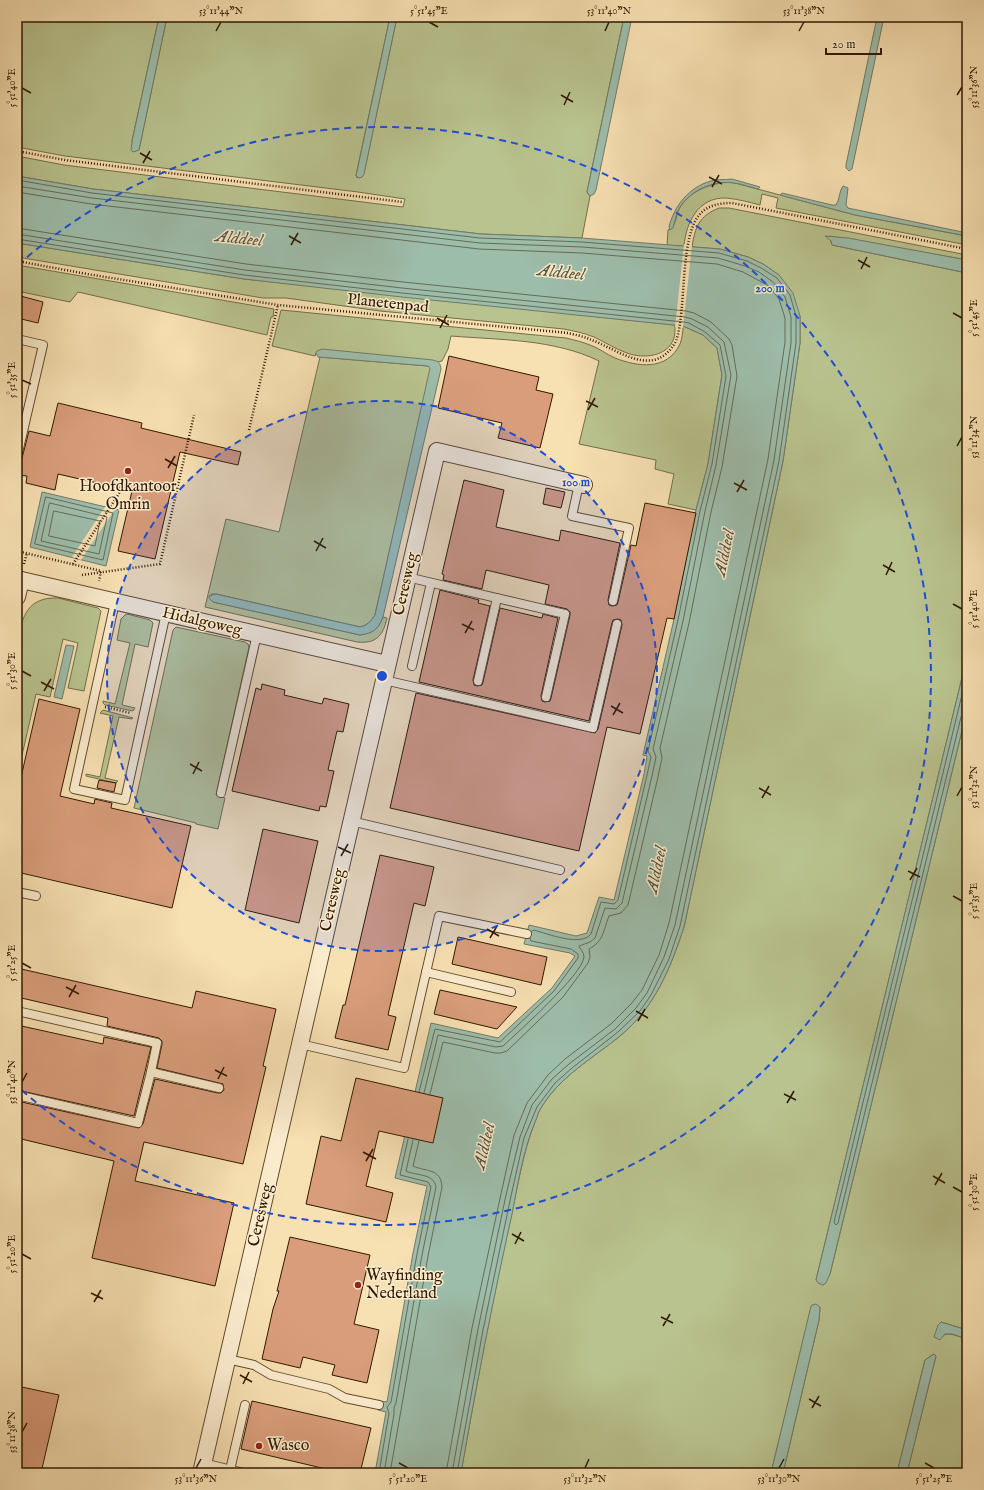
<svg xmlns="http://www.w3.org/2000/svg" width="984" height="1490" viewBox="0 0 984 1490" font-family="'IM FELL English',serif">
	<style>
		.green { fill: #b9c38f; stroke: #746e48 }
		.water { fill: #9dbdab; stroke: #717b67 }
		.pier { fill: #f7e0b2 }
		.lines { fill: none; stroke-linecap: round; stroke-linejoin: round }
		.shore { stroke: #666b56; stroke-width: 1 }
		.building { fill: #d99d7b; stroke: #301900 }
		.service-casing { stroke: #624b2c; stroke-width: 10 }
		.minor-casing { stroke: #624b2c; stroke-width: 18 }
		.path { stroke: #301900; stroke-width: 2.5; stroke-dasharray: 1 2; stroke-linecap: butt }
		.service { stroke: #faebcd; stroke-width: 8 }
		.minor { stroke: #faebcd; stroke-width: 16 }
		.ticks { fill: none; stroke: #301900; stroke-width: 1.5 }
		.ring { fill: none; stroke: #1d4ed8; stroke-width: 2; stroke-dasharray: 7 5 }
		.poi-dot { fill: #8f2418; stroke: #faebcd; stroke-width: 1.5 }
		.labels { text-anchor: middle; dominant-baseline: central; stroke-width: 3; stroke-linejoin: round; paint-order: stroke }
		.street-label { font-size: 16px; fill: #301900; stroke: #faebcd }
		.poi-label { font-size: 16px; fill: #301900; stroke: #faebcd; text-anchor: start }
		.water-label { font-size: 17px; font-style: italic; fill: #56523c; stroke: #faebcd }
		.centre { fill: #1d4ed8; stroke: #faebcd; stroke-width: 2 }
		.ring-label { font-size: 12px; text-anchor: middle; font-weight: bold; fill: #1d4ed8; stroke: #faebcd; stroke-width: 3; stroke-linejoin: round; paint-order: stroke }
		.neatline { fill: none; stroke: #301900; stroke-width: 1.5 }
		.ticks-label { font-size: 10px; text-anchor: middle; fill: #301900 }
	</style>
	<rect width="100%" height="100%" fill="#f7e0b2"/>
	<filter id="stains"><feTurbulence type="fractalNoise" baseFrequency=".005" numOctaves="4"/><feColorMatrix values="0 0 0 0 .2 0 0 0 0 .09 0 0 0 0 .02 0 0 0 .5 -.17"/></filter>
	<radialGradient id="worn" r=".72"><stop offset=".6" stop-color="#630" stop-opacity="0"/><stop offset="1" stop-color="#630" stop-opacity=".3"/></radialGradient>
	<g class="green">
		<polygon points="17,17 159,17 132,141 137,151 139,149 167,17 390,17 356,175 357,178 364,173 397,17 624,17 587,192 590,196 582,238 481,234 93,189 17,176 17,156 64,165 403,207 405,199 358,192 65,156 17,147"/>
		<path d="M726 182 735 183 855 215 967 236V245L776 208 778 198 762 194 760 205C749 202 737 199 726 198 698 197 686 223 684 246H667L668 230C676 227 676 216 679 209 689 191 708 185 726 182Z"/>
		<path d="M719 208H729L967 255V260L829 236 832 245 967 273V657L816 1280 830 1274 967 710V1330L941 1322 943 1335C951 1332 959 1337 967 1339V1473H907L936 1356 934 1354 925 1360 897 1473H783L819 1320 820 1307 812 1305 771 1473H461C476 1387 492 1302 511 1217 518 1185 523 1152 535 1122 537 1118 538 1112 541 1108 559 1077 593 1058 620 1036 655 1007 670 969 684 927L783 461 800 343V316L779 275 763 264 748 257 720 249 692 247C695 227 699 216 719 208Z"/>
		<path d="M17 243 244 279 675 325C675 329 675 334 674 338 668 357 643 359 627 353 615 349 605 342 594 337 584 333 574 331 564 329L380 311 286 298H263L17 257Z"/>
		<polygon points="17,265 274,309 273,317 271,317 267,335 78,292 70,302 17,291"/>
		<path d="M281 310 566 338C574 340 583 342 590 345 599 348 606 354 615 358 638 367 667 371 680 344 682 339 683 332 683 326L703 335 717 348 722 375 708 464 696 510 668 504 674 474 655 469 656 460 579 444 599 361C554 339 501 340 451 336L448 349 442 361 438 362 316 353 315 356 272 346Z"/>
		<path d="M320 357 428 366 431 368 375 615C370 622 368 625 360 627L216 594H211L213 602 360 635C372 633 378 630 383 617L387 618C383 636 376 644 357 642L205 607 226 519 279 532Z"/>
		<path d="M58 598 98 608 101 611 84 691 68 688 78 643 63 639 50 697 36 694 20 764 17 763V640C23 615 28 597 58 598Z"/>
		<polygon points="127,614 150,620 153,623 148,647 135,644 122,705 135,708 133,711 105,705 103,703 103,701 115,704 130,643 117,640 121,619 125,615"/>
		<polygon points="176,627 245,642 248,644 249,647 216,795 225,798 218,829 196,824 196,823 134,808 173,630"/>
		<polygon points="103,710 133,718 132,719 119,717 105,778 118,781 116,783 86,776 86,774 100,777 113,716 100,713"/>
	</g>
	<g class="water">
		<polygon points="159,17 167,17 139,150 133,152 131,150 132,141"/>
		<polygon points="390,17 397,17 364,174 362,177 359,178 356,176"/>
		<polygon points="624,17 632,17 596,190 594,194 590,196 587,192"/>
		<polygon points="877,17 884,17 852,169 849,171 846,168 846,165"/>
		<path d="M17 176 93 189 481 234 582 238 720 249 748 257 763 264 779 275 793 293 800 316V343L783 461 684 927C670 969 655 1007 620 1036 593 1058 559 1077 541 1108 538 1112 537 1118 535 1122 523 1151 518 1183 512 1214 493 1300 476 1386 461 1473H375L386 1412 378 1410 380 1401 387 1402 413 1253 427 1186 395 1178 431 1023 498 1038 552 988 575 956 570 953 524 944 529 925 576 936 587 933 599 897 614 900 644 774 647 756 643 755 674 619 696 510 708 464 722 375 717 348 703 335 683 326 402 297 244 279 17 243Z"/>
		<path d="M732 179 760 187 758 189C751 187 742 184 734 183 714 180 691 190 680 207 676 213 675 221 673 228L670 230 669 227C674 206 689 187 711 181 717 179 725 180 732 179Z"/>
		<path d="M843 186 848 188 846 205 848 208 967 233V236L855 215 780 195 782 193 832 205H836C840 199 839 191 843 186Z"/>
		<polygon points="825,236 848,238 967,260 967,273 832,245 831,241"/>
		<path d="M322 349 433 360C439 362 440 362 441 369L383 617C378 630 373 633 360 635L213 602 209 598V596L216 594 360 627C368 625 370 622 375 615L430 368 428 366 318 357 316 353 317 351Z"/>
		<polygon points="42,492 119,510 106,566 30,547"/>
		<polygon points="66,645 74,646 62,699 54,697"/>
		<polygon points="967,657 967,710 830,1274 826,1283 823,1285 818,1283 816,1280"/>
		<polygon points="816,1304 820,1307 819,1320 783,1473 771,1473 811,1306 812,1305"/>
		<polygon points="941,1322 967,1330 967,1339 952,1334 945,1334 940,1340 934,1337 938,1325"/>
		<polygon points="934,1354 936,1356 907,1473 897,1473 925,1360"/>
	</g>
	<g class="pier">
		<polygon points="684,244 692,245 683,328 675,327"/>
		<polygon points="105,507 115,509 81,560 72,557"/>
	</g>
	<g class="lines">
		<g class="shore">
			<polyline points="17,180 92,193 480,238 582,242 719,253 747,261 761,268 777,278 790,295 796,316 796,343 779,461 680,926 669,959 651,995 640,1011 618,1032 572,1068 555,1083 537,1107 524,1138 511,1196 483,1330 457,1473"/>
			<polyline points="17,186 92,198 480,243 582,247 718,258 745,266 759,272 773,282 785,297 791,317 791,343 774,460 675,925 664,957 647,993 636,1008 615,1029 569,1064 552,1079 532,1105 520,1137 506,1195 478,1329 452,1473"/>
			<polyline points="17,192 91,204 479,249 582,253 717,264 743,272 769,286 779,299 785,318 785,342 768,459 669,923 659,955 642,990 631,1004 611,1024 565,1059 548,1075 527,1103 514,1135 501,1194 472,1328 446,1473"/>
			<path d="M17 228 246 264 403 282 686 311 694 313 711 322 729 339 732 345 737 376 722 467 711 512 689 623 660 748 662 758 658 777 628 905 621 913 609 916C603 931 604 941 589 949L590 957 588 963 563 997 507 1051 501 1053H495L443 1042 430 1094"/>
			<path d="M17 234 245 270 402 288 685 317 692 319 708 327 724 342 731 375 716 465 705 511 683 621 653 749 656 757 652 776 622 903 616 909 605 908 595 938 590 942 579 946C580 949 584 952 584 957 583 974 518 1032 503 1046L496 1047 438 1035 424 1093"/>
			<path d="M17 239 244 275 402 293 684 322 689 323 705 332 720 345 726 376 712 464 700 511 678 620 648 751 651 757 647 775 618 900 614 904 601 902 591 934C581 947 548 934 534 930L531 932"/>
			<polygon points="46,497 113,513 103,560 35,544"/>
			<polygon points="50,503 107,517 99,554 41,541 49,505"/>
			<polygon points="54,511 100,521 95,546 49,536"/>
			<polyline points="967,674 834,1222 836,1225 838,1223 961,717 963,714 967,713"/>
			<polyline points="419,1092 435,1029 500,1042 554,991 578,958 578,954 571,949 531,941 530,938"/>
			<polyline points="379,1473 389,1413 387,1407 391,1402 417,1254 431,1187 428,1182 400,1175 408,1139"/>
			<path d="M384 1473 394 1414V1408L396 1403 422 1255 436 1187C434 1173 416 1176 406 1171L413 1140"/>
			<path d="M390 1473 428 1256 442 1187C441 1168 426 1172 413 1166L419 1141"/>
		</g>
	</g>
	<g class="building">
		<polygon points="17,295 43,302 38,323 17,318"/>
		<polygon points="449,356 539,377 536,390 553,394 540,448 498,438 502,423 438,408"/>
		<polygon points="58,403 142,423 141,428 241,452 238,465 180,452 155,559 118,551 132,491 58,474 55,490 26,483 27,476 17,475 17,462 21,461 22,458 29,431 50,436"/>
		<polygon points="464,480 504,490 496,527 559,541 561,530 620,543 608,600 609,605 612,606 617,605 618,602 631,545 636,546 645,503 696,513 674,619 667,618 640,734 607,727 579,851 390,808 416,693 595,733 598,729 622,625 621,620 618,619 613,620 612,623 589,721 419,682 440,590 479,600 478,603 490,606 473,680 474,685 477,686 482,685 483,682 500,608 542,618 543,614 558,618 541,696 542,701 545,702 550,701 551,698 570,615 570,612 567,609 545,604 549,585 486,570 482,589 443,580 444,575 442,574"/>
		<polygon points="546,488 565,492 561,508 543,504"/>
		<polygon points="262,684 285,690 284,695 322,704 324,698 349,704 343,732 337,731 328,770 334,771 326,807 320,806 319,811 232,791 256,688 261,690"/>
		<polygon points="39,699 80,709 60,796 94,804 95,799 112,803 111,808 191,826 172,908 17,872 17,786 19,786"/>
		<polygon points="99,780 116,783 114,792 97,788"/>
		<polygon points="263,829 318,841 299,923 245,910"/>
		<polygon points="380,855 434,867 425,906 414,903 388,1015 396,1017 388,1050 335,1038 343,1005 345,1005"/>
		<polygon points="458,937 547,957 541,985 452,964"/>
		<polygon points="17,968 192,1008 196,991 276,1009 263,1066 266,1067 243,1164 144,1142 135,1181 234,1203 215,1286 92,1258 114,1161 17,1138 17,1101 139,1128 143,1124 155,1079 218,1093 221,1093 224,1090 223,1084 157,1068 162,1044 162,1041 159,1038 107,1026 108,1018 17,997"/>
		<polygon points="440,990 472,997 517,1007 497,1029 434,1014"/>
		<polygon points="17,1025 103,1044 104,1037 151,1047 134,1116 17,1090"/>
		<polygon points="356,1078 443,1098 433,1143 379,1131 366,1186 393,1193 386,1222 306,1204 321,1136 341,1141"/>
		<polygon points="290,1237 370,1255 354,1324 379,1330 367,1383 332,1375 335,1365 303,1357 300,1368 262,1359 273,1309 279,1291 277,1291"/>
		<polygon points="17,1386 59,1395 41,1473 17,1473"/>
		<polygon points="252,1401 371,1428 360,1473 343,1473 241,1449"/>
	</g>
	<g class="lines">
		<defs>
			<g id="service">
				<polyline points="17,339 43,345 17,457"/>
				<polyline points="579,484 572,516 629,528 613,601"/>
				<polyline points="407,577 565,614 546,697"/>
				<polyline points="115,602 74,789 125,800 166,613"/>
				<polyline points="412,666 431,583"/>
				<polyline points="384,680 593,728 617,624"/>
				<polyline points="478,681 497,598"/>
				<polyline points="221,793 257,634"/>
				<polyline points="351,821 560,870"/>
				<polyline points="17,892 36,896"/>
				<polyline points="426,972 511,992"/>
				<polyline points="17,1011 157,1043 151,1072 219,1088"/>
				<polyline points="300,1044 404,1068 439,916 527,934"/>
				<polyline points="17,1095 138,1123 151,1072"/>
				<polyline points="227,1359 254,1365 271,1375 329,1389 345,1398 379,1405"/>
				<polyline points="203,1463 244,1473"/>
				<polyline points="230,1470 245,1405"/>
			</g>
			<g id="minor">
				<polyline points="17,579 387,664"/>
				<polyline points="17,597 21,580"/>
				<polyline points="201,1473 437,451 584,485"/>
			</g>
		</defs>
		<use href="#service" class="service-casing"/>
		<use href="#minor" class="minor-casing"/>
		<g class="path">
			<polyline points="17,151 65,160 402,202"/>
			<path d="M17 261 87 274 278 305 568 333C575 335 583 336 589 339 618 349 654 381 676 341 687 311 679 234 701 213 709 205 720 203 732 203L967 249"/>
			<polyline points="249,430 278,305"/>
			<polyline points="17,551 101,571 99,581"/>
			<polyline points="24,564 27,553"/>
			<polyline points="73,564 122,489"/>
			<polyline points="82,575 160,564 194,415"/>
			<polyline points="105,707 131,713"/>
		</g>
		<use href="#service" class="service"/>
		<use href="#minor" class="minor"/>
	</g>
	<path class="ticks" d="M429 22 438 27M216 31 221 22M605 31 609 22M799 31 804 22M22 88 31 93M561 95 573 102M957 95 962 87M564 105 570 92M140 153 152 160M143 163 150 151M709 177 722 184M712 187 719 175M289 236 301 243M291 245 298 233M858 260 870 267M861 269 867 257M953 313 962 318M437 318 449 325M440 328 447 315M22 380 31 384M586 401 598 407M588 410 595 398M957 446 962 437M165 459 177 466M168 468 175 456M734 483 747 490M737 492 744 480M314 541 326 548M316 551 323 538M883 565 895 572M886 575 892 562M953 604 962 609M462 624 474 630M465 633 472 621M22 671 31 676M41 682 54 689M44 691 51 679M611 706 623 713M613 715 620 703M190 764 202 771M193 774 199 762M759 788 771 795M957 796 962 787M762 798 769 786M338 847 351 853M341 856 348 844M908 871 920 877M910 880 917 868M953 896 962 901M487 929 499 936M490 938 497 926M22 963 31 968M66 987 79 994M69 997 76 985M636 1011 648 1018M638 1021 645 1009M215 1070 227 1076M218 1079 224 1067M22 1082 27 1073M784 1094 796 1100M787 1103 794 1091M363 1152 376 1159M366 1161 373 1149M933 1176 945 1183M935 1185 942 1173M953 1187 962 1192M512 1234 524 1241M515 1244 521 1232M22 1254 31 1259M91 1293 103 1299M94 1302 101 1290M661 1317 673 1323M663 1326 670 1314M240 1375 252 1382M243 1384 249 1372M809 1399 821 1406M812 1408 819 1396M22 1432 27 1423M399 1463 408 1468M925 1463 934 1468M196 1468 201 1459M585 1468 589 1459M779 1468 784 1459"/>
	<circle cx="382" cy="676" r="275" fill="#1d4ed8" fill-opacity=".12"/>
	<g class="ring">
		<circle cx="382" cy="676" r="275"/>
		<path d="M18 265A549 549 0 1 1 18 1087"/>
	</g>
	<g class="poi-dot">
		<circle cx="128" cy="471" r="4"/>
		<circle cx="358" cy="1285" r="4"/>
		<circle cx="259" cy="1446" r="4"/>
	</g>
	<g class="labels">
		<g class="street-label">
			<text transform="translate(388 304) rotate(6)">Planetenpad</text>
			<text transform="translate(406 584) rotate(-77)">Ceresweg</text>
			<text transform="translate(202 622) rotate(13)">Hidalgoweg</text>
			<text transform="translate(333 900) rotate(-77)">Ceresweg</text>
			<text transform="translate(261 1215) rotate(-77)">Ceresweg</text>
		</g>
		<g class="poi-label">
			<text x="128" y="487" text-anchor="middle">Hoofdkantoor<tspan x="128" dy="18">Omrin</tspan></text>
			<text x="366" y="1276">Wayfinding<tspan x="366" dy="18">Nederland</tspan></text>
			<text x="267" y="1446">Wasco</text>
		</g>
		<g class="water-label">
			<text transform="translate(239 239) rotate(6)">Alddeel</text>
			<text transform="translate(561 273) rotate(6)">Alddeel</text>
			<text transform="translate(725 553) rotate(-78)">Alddeel</text>
			<text transform="translate(657 870) rotate(-78)">Alddeel</text>
			<text transform="translate(485 1146) rotate(-77)">Alddeel</text>
		</g>
	</g>
	<circle cx="382" cy="676" r="6" class="centre"/>
	<g class="ring-label">
		<text x="770" y="292">200 m</text>
		<text x="576" y="486">100 m</text>
	</g>
	<rect width="984" height="1490" fill="none" stroke="#f7e0b2" stroke-width="44"/>
	<path d="M826 48v6h55v-6" fill="none" stroke="#301900" stroke-width="2"/>
	<text x="832" y="48" font-size="12" fill="#301900" stroke="#faebcd" stroke-width="3" paint-order="stroke">20 m</text>
	<rect x="22" y="22" width="940" height="1446" class="neatline"/>
	<g class="ticks-label">
		<text x="221" y="14">53°11'44"N</text>
		<text x="429" y="14">5°51'45"E</text>
		<text x="609" y="14">53°11'40"N</text>
		<text x="804" y="14">53°11'38"N</text>
		<text transform="translate(973 87) rotate(-90)" y="4">53°11'36"N</text>
		<text transform="translate(11 88) rotate(-90)" y="4">5°51'40"E</text>
		<text transform="translate(973 318) rotate(-90)" y="4">5°51'45"E</text>
		<text transform="translate(11 380) rotate(-90)" y="4">5°51'35"E</text>
		<text transform="translate(973 437) rotate(-90)" y="4">53°11'34"N</text>
		<text transform="translate(973 609) rotate(-90)" y="4">5°51'40"E</text>
		<text transform="translate(11 671) rotate(-90)" y="4">5°51'30"E</text>
		<text transform="translate(973 787) rotate(-90)" y="4">53°11'32"N</text>
		<text transform="translate(973 901) rotate(-90)" y="4">5°51'35"E</text>
		<text transform="translate(11 963) rotate(-90)" y="4">5°51'25"E</text>
		<text transform="translate(11 1082) rotate(-90)" y="4">53°11'40"N</text>
		<text transform="translate(973 1192) rotate(-90)" y="4">5°51'30"E</text>
		<text transform="translate(11 1254) rotate(-90)" y="4">5°51'20"E</text>
		<text transform="translate(11 1432) rotate(-90)" y="4">53°11'38"N</text>
		<text x="196" y="1482">53°11'36"N</text>
		<text x="408" y="1482">5°51'20"E</text>
		<text x="585" y="1482">53°11'32"N</text>
		<text x="779" y="1482">53°11'30"N</text>
		<text x="934" y="1482">5°51'25"E</text>
	</g>
	<rect width="100%" height="100%" filter="url(#stains)"/>
	<rect width="100%" height="100%" fill="url(#worn)"/>
</svg>
